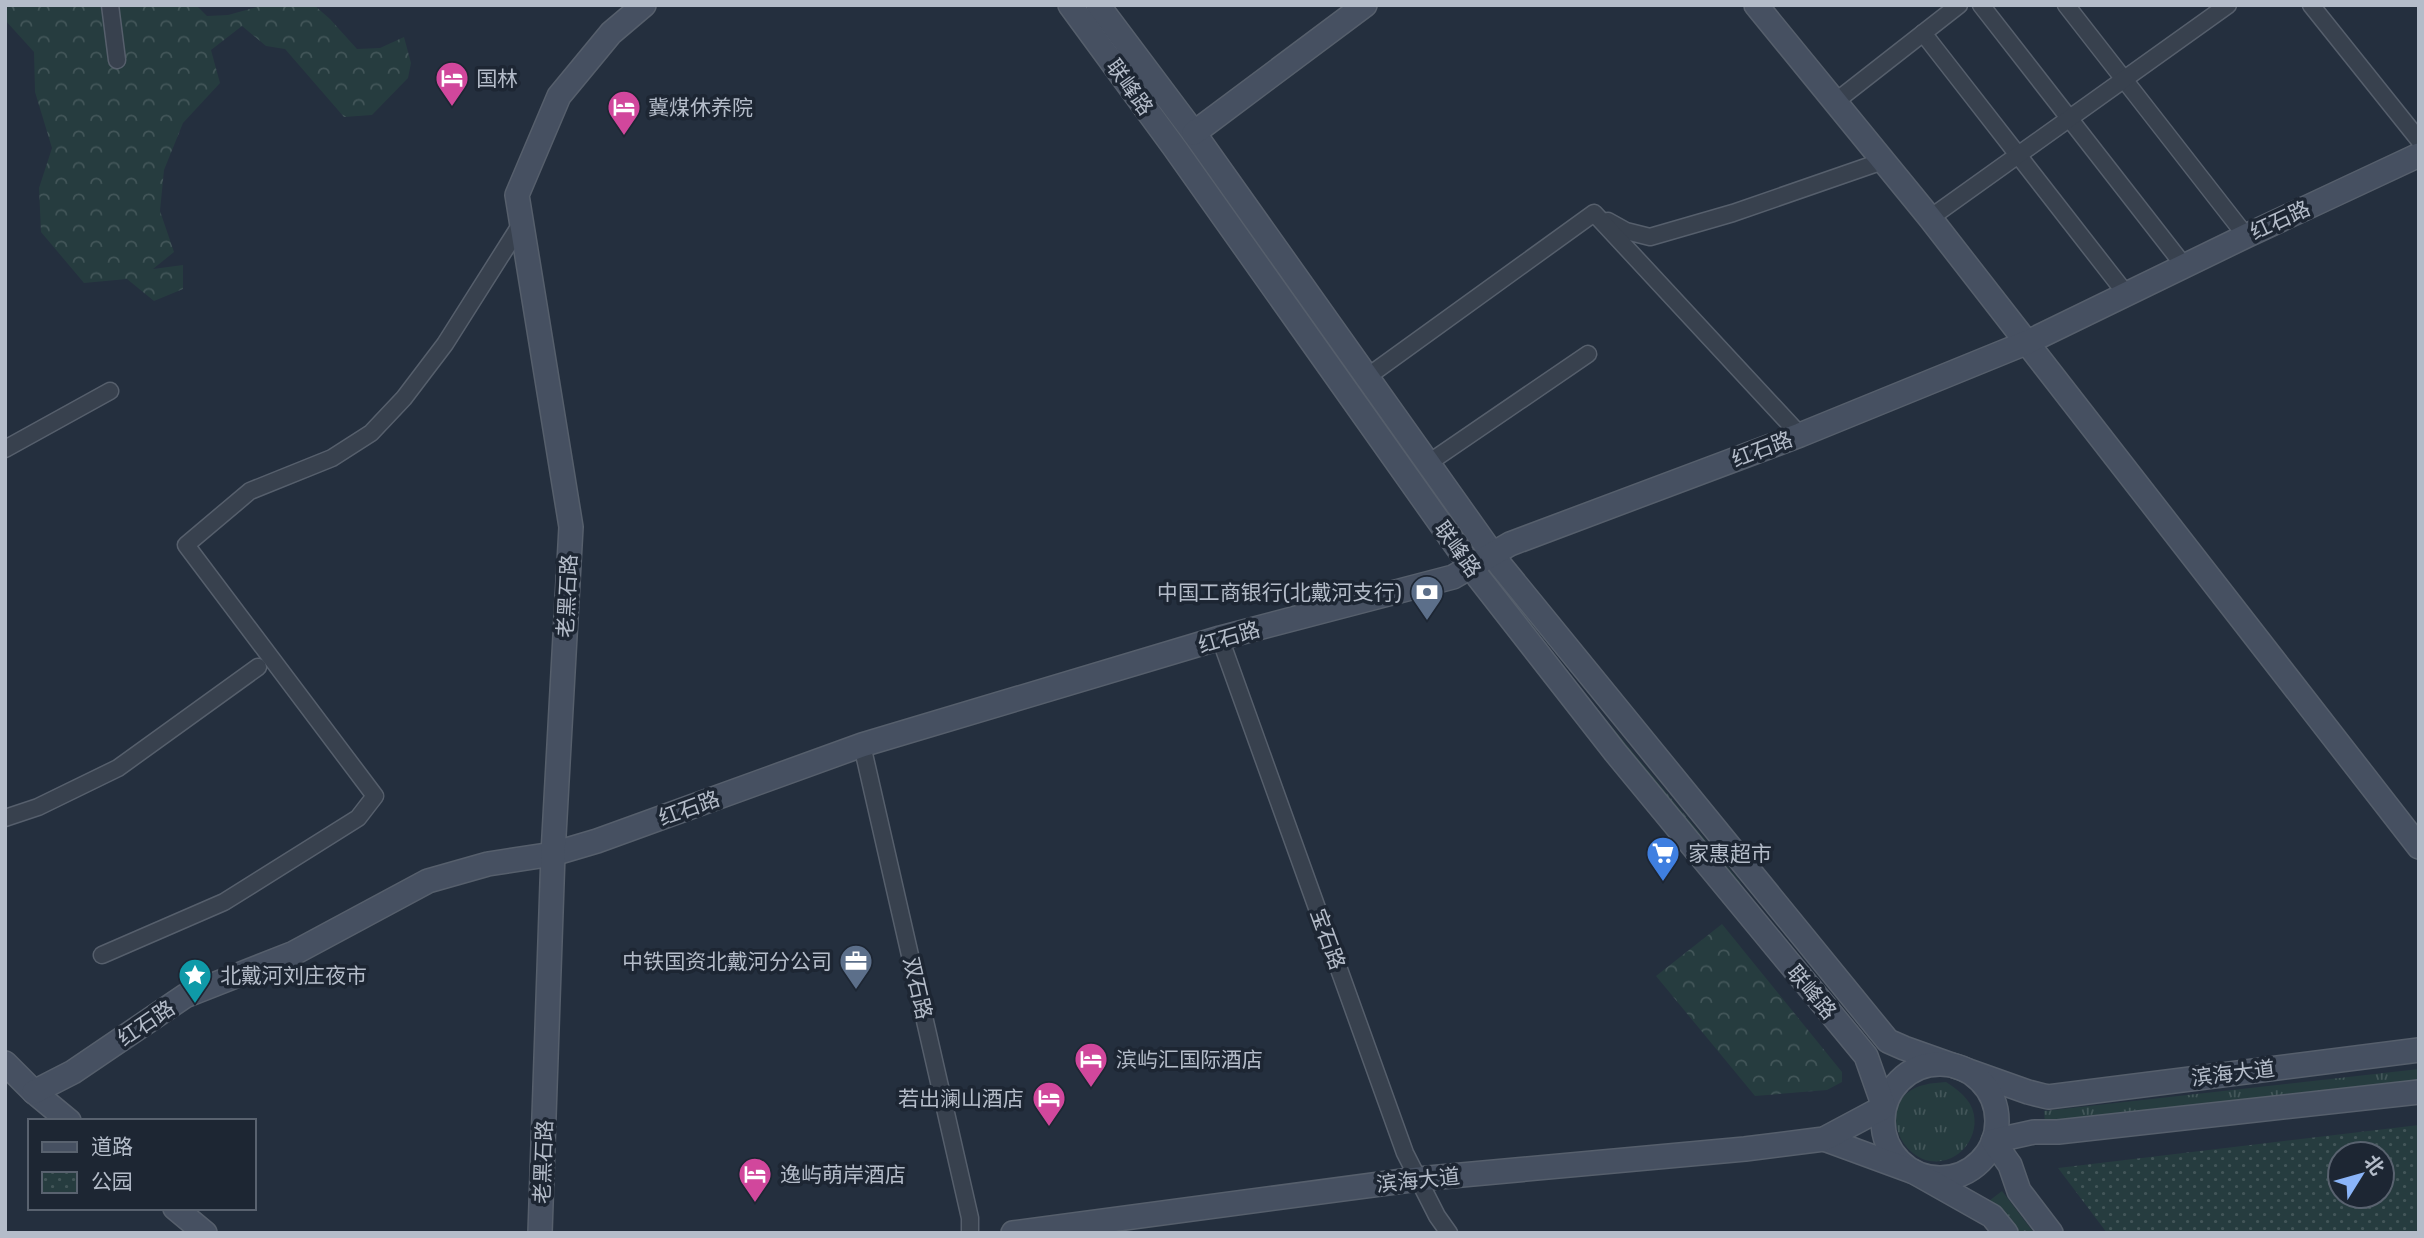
<svg xmlns="http://www.w3.org/2000/svg" width="2424" height="1238" viewBox="0 0 2424 1238" font-family="Rubik,'Noto Sans SC',sans-serif">
	<style>
		.grass { fill: url(#grass-tufts) }
		.forest { fill: url(#forest-crowns) }
		.park { fill: url(#park-dots); fill-rule: evenodd }
		.lines { fill: none; stroke-linecap: round; stroke-linejoin: round }
		.street-casing { stroke: #565f6c; stroke-width: 19 }
		.secondary-casing { stroke: #565f6c; stroke-width: 26 }
		.street { stroke: #38414e; stroke-width: 16 }
		.secondary { stroke: #465061; stroke-width: 23 }
		.labels { text-anchor: middle; dominant-baseline: central; stroke-width: 7; stroke-linejoin: round; paint-order: stroke }
		.poi-label { font-size: 21px; fill: #b4bcc9; stroke: #1d2633; text-anchor: start }
		.street-label { font-size: 21px; fill: #b4bcc9; stroke: #1d2633 }
	</style>
	<defs>
		<pattern id="grass-tufts" width="24" height="20" patternUnits="userSpaceOnUse" patternTransform="scale(1.75)"><rect width="24" height="20" fill="#263c3f"/><path d="M3 7l-1-3M5 7V3M7 7l1-3M15 17l-1-3M17 17v-4M19 17l1-3" fill="none" stroke="#435659"/></pattern>
		<pattern id="forest-crowns" width="20" height="18" patternUnits="userSpaceOnUse" patternTransform="scale(1.75)"><rect width="20" height="18" fill="#263c3f"/><path d="M2 6a3 3 0 1 1 6 0M12 15a3 3 0 1 1 6 0" fill="none" stroke="#435659"/></pattern>
		<pattern id="park-dots" width="8" height="8" patternUnits="userSpaceOnUse" patternTransform="scale(1.75)"><rect width="8" height="8" fill="#263c3f"/><path d="M2 2h.1M6 6h.1" fill="none" stroke="#435659" stroke-width="1.8" stroke-linecap="round"/></pattern>
	</defs>
	<rect width="100%" height="100%" fill="#242f3e"/>
	<g class="grass">
		<polygon points="1202,167 1470,542 1465,546 1197,171"/>
		<polygon points="1502,584 1565,670 1741,883 1735,887 1496,588"/>
		<polygon points="2419,1069 2419,1081 2045,1123 2044,1111"/>
		<path d="M1946 1082C1955 1088 1964 1094 1970 1104 1985 1131 1961 1166 1930 1161 1902 1156 1883 1116 1906 1094 1917 1084 1932 1083 1946 1082Z"/>
		<polygon points="2002,1191 2034,1233 2016,1233 1989,1201"/>
	</g>
	<g class="forest">
		<polygon points="5,5 196,5 207,16 228,15 264,5 314,5 330,19 357,49 380,48 404,37 411,63 408,78 372,115 344,117 285,49 266,46 242,26 211,50 220,83 183,123 164,170 160,211 174,252 153,269 183,265 183,289 154,301 127,279 84,283 41,232 39,188 52,148 35,92 34,52 5,20"/>
		<polygon points="1722,924 1842,1072 1842,1082 1827,1090 1755,1096 1656,976"/>
	</g>
	<path class="park" d="M2419 1125V1233H2107L2058 1168ZM2340 1154H2382V1196H2340Z"/>
	<g class="lines">
		<defs>
			<g id="street">
				<polyline points="110,5 117,60"/>
				<polyline points="1981,5 2185,267"/>
				<polyline points="2066,5 2246,236"/>
				<polyline points="2311,5 2419,140"/>
				<polyline points="1923,33 2127,295"/>
				<polyline points="1835,102 1959,5"/>
				<polyline points="1930,218 2228,5"/>
				<polyline points="1608,221 1626,231 1650,237 1733,213 1883,161"/>
				<polyline points="1367,377 1594,213 1800,435"/>
				<polyline points="5,449 110,391"/>
				<polyline points="1427,464 1588,354"/>
				<polyline points="1220,638 1405,1153 1437,1216 1449,1233"/>
				<polyline points="862,745 970,1218 970,1233"/>
				<polyline points="5,818 38,807 118,768 258,667"/>
				<polyline points="102,955 224,902 358,818 375,796 186,545 250,491 332,458 371,433 404,398 445,344 521,224"/>
			</g>
			<g id="secondary">
				<polyline points="1098,5 1194,133 1501,566 1888,1041 1904,1048 2028,1092 2048,1097 2419,1050"/>
				<polyline points="1756,5 1930,218 2419,847"/>
				<polyline points="1194,133 1365,5"/>
				<polyline points="5,1063 34,1092 69,1121"/>
				<circle cx="1940" cy="1121" r="57"/>
				<polyline points="34,1092 73,1072 185,996 294,953 428,881 488,864 553,854 597,841 862,745 1220,638 1453,577 1510,544 1800,435 2028,342 2246,236 2419,155"/>
				<polyline points="1824,1139 1914,1172 1992,1216 2006,1233"/>
				<polyline points="175,1208 205,1233"/>
				<polyline points="540,1233 553,854 571,527 517,195 559,96 611,33 644,5"/>
				<polyline points="1013,1233 1418,1179 1745,1149 1824,1139 1884,1107 1866,1056 1615,752 1479,578 1174,147 1070,5"/>
				<polyline points="2051,1233 2019,1191 2010,1165 1993,1141 2034,1132 2058,1132 2419,1092"/>
			</g>
		</defs>
		<use href="#street" class="street-casing"/>
		<use href="#secondary" class="secondary-casing"/>
		<use href="#street" class="street"/>
		<use href="#secondary" class="secondary"/>
	</g>
	<defs>
		<symbol id="hotel-pin" viewBox="-11 -11 22 30"><path d="M0 17L-7.5 6A9.5 9.5 0 1 1 7.5 6Z" fill="#d1479c" stroke="#1d2633"/><path d="M-6-4.5h1.5V1H6V5H4.5V3h-9V5H-6ZM-4 0a1.8 1.8 0 1 1 3.6 0ZM.5 0V-2.5h3Q6-2.5 6 0Z" fill="#fff"/></symbol>
		<symbol id="bank-pin" viewBox="-11 -11 22 30"><path d="M0 17L-7.5 6A9.5 9.5 0 1 1 7.5 6Z" fill="#5c6f8a" stroke="#1d2633"/><path d="M-6-4H6V4H-6ZM0-2.3a2.3 2.3 0 1 0 0 4.6a2.3 2.3 0 1 0 0-4.6Z" fill="#fff"/></symbol>
		<symbol id="supermarket-pin" viewBox="-11 -11 22 30"><path d="M0 17L-7.5 6A9.5 9.5 0 1 1 7.5 6Z" fill="#3f7fe0" stroke="#1d2633"/><path d="M-6-5.5h2.5l.6 2H6L4.5 2H-2.5L-4.4-4H-6ZM-1.5 3.2a1.3 1.3 0 1 0 .1 0ZM3 3.2a1.3 1.3 0 1 0 .1 0Z" fill="#fff"/></symbol>
		<symbol id="office-pin" viewBox="-11 -11 22 30"><path d="M0 17L-7.5 6A9.5 9.5 0 1 1 7.5 6Z" fill="#5c6f8a" stroke="#1d2633"/><path d="M-6-3h4V-5.5h4V-3h4V5H-6ZM-1-4.5V-3h2v-1.5ZM-6 0V1H6V0Z" fill="#fff"/></symbol>
		<symbol id="sight-pin" viewBox="-11 -11 22 30"><path d="M0 17L-7.5 6A9.5 9.5 0 1 1 7.5 6Z" fill="#0f9aa8" stroke="#1d2633"/><path d="M0-6L1.8-2.2L6-1.7L2.9 1.2L3.7 5.4L0 3.3L-3.7 5.4L-2.9 1.2L-6-1.7L-1.8-2.2Z" fill="#fff"/></symbol>
	</defs>
	<g fill-rule="evenodd">
		<use href="#hotel-pin" x="433" y="59" width="38" height="52"/>
		<use href="#hotel-pin" x="605" y="88" width="38" height="52"/>
		<use href="#bank-pin" x="1408" y="573" width="38" height="52"/>
		<use href="#supermarket-pin" x="1644" y="834" width="38" height="52"/>
		<use href="#office-pin" x="837" y="942" width="38" height="52"/>
		<use href="#sight-pin" x="176" y="956" width="38" height="52"/>
		<use href="#hotel-pin" x="1072" y="1040" width="38" height="52"/>
		<use href="#hotel-pin" x="1030" y="1079" width="38" height="52"/>
		<use href="#hotel-pin" x="736" y="1155" width="38" height="52"/>
	</g>
	<g class="labels">
		<g class="poi-label">
			<text x="476" y="78">国林</text>
			<text x="648" y="107">冀煤休养院</text>
			<text x="1402" y="592" text-anchor="end">中国工商银行(北戴河支行)</text>
			<text x="1688" y="853">家惠超市</text>
			<text x="832" y="961" text-anchor="end">中铁国资北戴河分公司</text>
			<text x="220" y="975">北戴河刘庄夜市</text>
			<text x="1116" y="1059">滨屿汇国际酒店</text>
			<text x="1024" y="1098" text-anchor="end">若出澜山酒店</text>
			<text x="780" y="1174">逸屿萌岸酒店</text>
		</g>
		<g class="street-label">
			<text transform="translate(1130 87) rotate(54)">联峰路</text>
			<text transform="translate(2280 220) rotate(-25)">红石路</text>
			<text transform="translate(1762 449) rotate(-21)">红石路</text>
			<text transform="translate(1458 549) rotate(54)">联峰路</text>
			<text transform="translate(567 596) rotate(-87)">老黑石路</text>
			<text transform="translate(1229 637) rotate(-16)">红石路</text>
			<text transform="translate(689 808) rotate(-20)">红石路</text>
			<text transform="translate(1328 939) rotate(70)">宝石路</text>
			<text transform="translate(918 988) rotate(77)">双石路</text>
			<text transform="translate(1812 992) rotate(50)">联峰路</text>
			<text transform="translate(146 1023) rotate(-34)">红石路</text>
			<text transform="translate(2233 1073) rotate(-7)">滨海大道</text>
			<text transform="translate(543 1162) rotate(-88)">老黑石路</text>
			<text transform="translate(1418 1180) rotate(-6)">滨海大道</text>
		</g>
	</g>
	<rect width="2424" height="1238" fill="none" stroke="#b4bcc9" stroke-width="14"/>
	<rect x="28" y="1119" width="228" height="91" fill="#1d2633" stroke="#59626f" stroke-width="2"/>
	<rect x="42" y="1142" width="35" height="10" fill="#465061" stroke="#59626f" stroke-width="2"/>
	<text x="91" y="1154" font-size="21" fill="#b4bcc9">道路</text>
	<rect x="42" y="1172" width="35" height="21" fill="url(#park-dots)" stroke="#59626f" stroke-width="2"/>
	<text x="91" y="1189" font-size="21" fill="#b4bcc9">公园</text>
	<g transform="translate(2361 1175) rotate(53)"><circle r="33" fill="#1d2633" stroke="#59626f" stroke-width="2"/>
	<path d="M0-5L12 26L0 18L-12 26Z" fill="#8ab4f8"/>
	<text y="-10" font-size="19" font-weight="bold" text-anchor="middle" fill="#b4bcc9">北</text>
	</g>
</svg>
